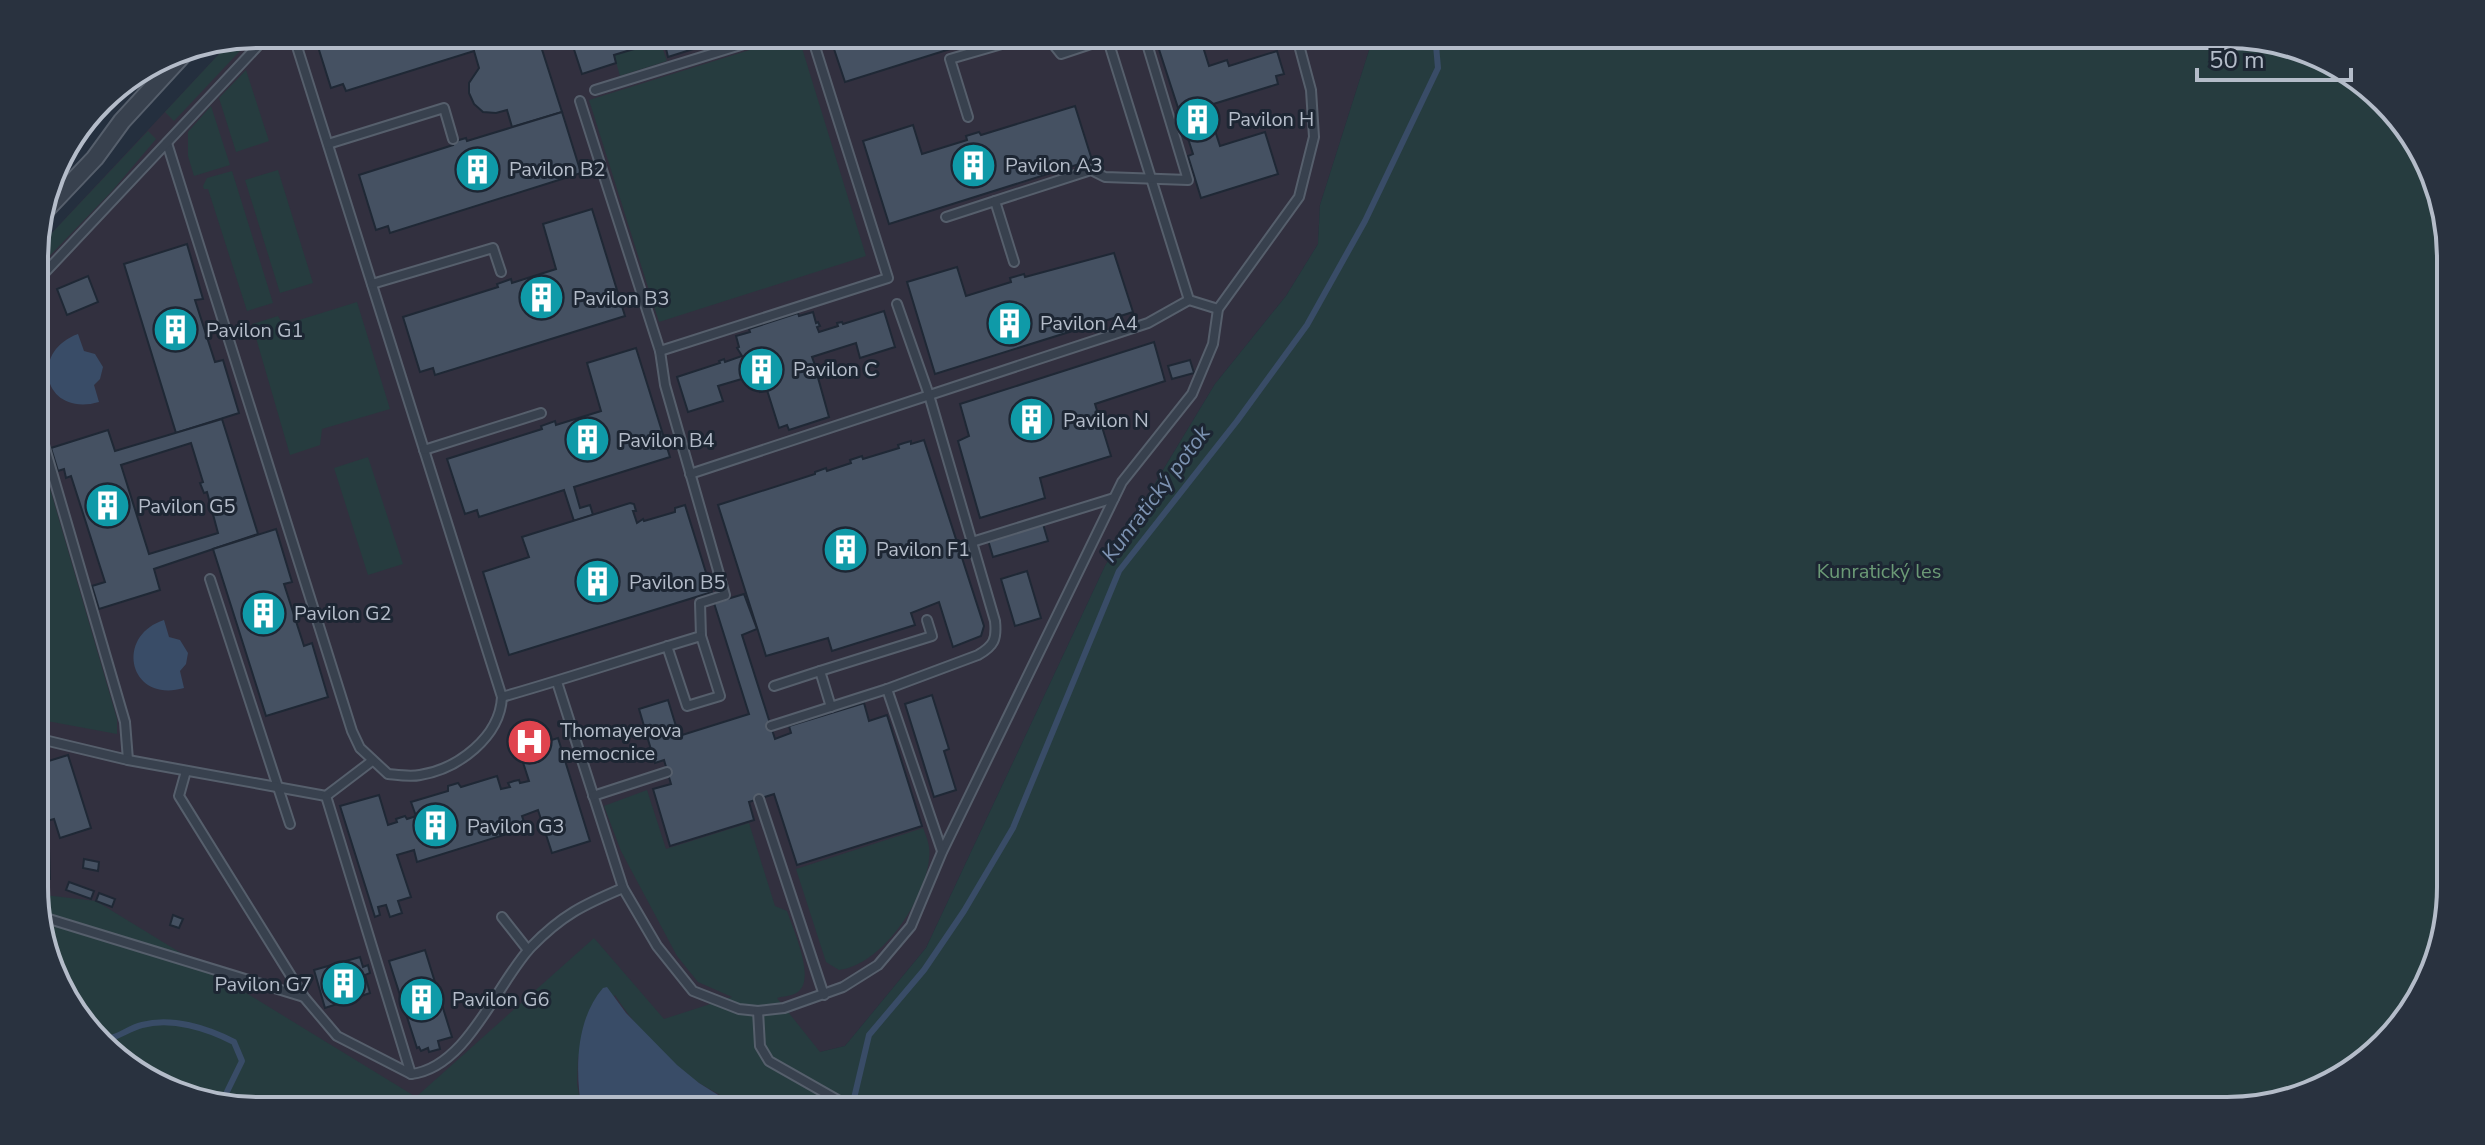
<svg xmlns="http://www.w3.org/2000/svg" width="2485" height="1145" viewBox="0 0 2485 1145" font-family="'Nunito Sans',sans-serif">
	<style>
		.medical { fill: #32303f }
		.green { fill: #263c3f }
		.water { fill: #394c67 }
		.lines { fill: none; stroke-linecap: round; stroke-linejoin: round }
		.stream { stroke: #394c67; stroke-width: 6 }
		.building { fill: #455162; stroke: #1f2835; stroke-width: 2; fill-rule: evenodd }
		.service-casing { stroke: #565f6c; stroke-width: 12 }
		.minor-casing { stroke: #565f6c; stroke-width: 20 }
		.service { stroke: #38414e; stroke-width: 8 }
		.minor { stroke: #38414e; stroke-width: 16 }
		.labels { text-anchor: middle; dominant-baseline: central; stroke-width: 6; stroke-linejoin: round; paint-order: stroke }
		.poi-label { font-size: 20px; fill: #b4bcc9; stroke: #1d2633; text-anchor: start }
		.park-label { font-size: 20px; fill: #6b9a76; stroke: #1d2633 }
		.water-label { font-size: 22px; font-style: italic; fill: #7c92b1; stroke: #1d2633 }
		.rim { fill: none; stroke: #b4bcc9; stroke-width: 4 }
	</style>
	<rect width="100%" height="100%" fill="#242f3e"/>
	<polygon class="medical" points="258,34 1371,34 1372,41 1320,205 1318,244 1286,296 1215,384 1105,566 926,948 845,1046 820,1052 750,1111 258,1111 81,1024 36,917 35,251 233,39"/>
	<g class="green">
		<polygon points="703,34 751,34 707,48"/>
		<path d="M1371 34H2227L2313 51 2405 122 2449 229 2451 888 2434 973 2352 1073 2241 1111H735C728 1095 710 1091 696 1081 666 1058 635 1027 615 995L578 1057 577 1084 582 1111H258L172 1094 81 1024 36 917V894L96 901 416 1097 594 938 664 1019 732 997 698 982 677 956 621 851 604 806 647 790 666 849 749 823 775 906 787 911C793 929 814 975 800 990 795 996 784 996 777 998L820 1052 845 1046 926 948 1105 566 1215 384 1286 296 1318 244 1320 205 1372 41Z"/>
		<polygon points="255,35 174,121 165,112 233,39"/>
		<polygon points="798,35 866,256 659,322 589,100"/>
		<polygon points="660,41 667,61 620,76 614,55"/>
		<polygon points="246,70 269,141 236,152 219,98"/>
		<polygon points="140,71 103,118 93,112 110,90"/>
		<polygon points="211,106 230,165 194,176 188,156 188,132"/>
		<polygon points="148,131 156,139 112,191 35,271 35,251"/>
		<polygon points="278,170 313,283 280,293 245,180"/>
		<polygon points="232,171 273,303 247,311 208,189 204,189 203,186 207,178"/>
		<polygon points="357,302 390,409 322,429 320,445 290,455 252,324 278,316 283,325"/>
		<polygon points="35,437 117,719 117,734 36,719"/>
		<polygon points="368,457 403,564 368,575 334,468"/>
		<path d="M923 828C927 838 931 848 929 859 925 900 882 965 839 970L826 962 796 869Z"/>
	</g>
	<g class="water">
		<path d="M78 334 84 351 95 354 103 367 100 379 94 385 99 402C44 418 28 352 78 334Z"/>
		<path d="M164 620 169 637 180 640 188 653 186 664 180 671 184 688C129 704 114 636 164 620Z"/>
		<path d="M607 987 626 1013 677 1065 699 1083 731 1103 735 1111H582C575 1072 575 1020 603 988Z"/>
	</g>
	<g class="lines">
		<g class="stream">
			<path d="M100 1039C117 1040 126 1029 142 1025 172 1017 207 1028 234 1042L242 1061 221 1104"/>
			<polyline points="851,1111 869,1035 924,970 964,911 1013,828 1119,571 1237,421 1307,325 1365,221 1438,68 1435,34"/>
		</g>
	</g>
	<g class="building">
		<polygon points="314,34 537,34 562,112 512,127 507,110 496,113 483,112 474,104 469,93 469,83 479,68 474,51 346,91 343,84 331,88"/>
		<polygon points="569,34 703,34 706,45 668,57 664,40 614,55 616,63 582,74"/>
		<polygon points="829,34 998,34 845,82"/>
		<polygon points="1154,34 1199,34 1209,66 1227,60 1229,66 1277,51 1284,74 1276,76 1278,84 1207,106 1220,146 1265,132 1278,174 1201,198 1188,156 1193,154"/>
		<polygon points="1075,106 1092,160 889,224 863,141 913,125 922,154 967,140 966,136 979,132 981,135"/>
		<polygon points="562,112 581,173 390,233 388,226 376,230 359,175 453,145 452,142 466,138 467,141"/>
		<polygon points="592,209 625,316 435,375 433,368 420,372 403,317 498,287 497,284 511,279 512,283 556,269 543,224"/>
		<polygon points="187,244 203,299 195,300 215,362 223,360 239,413 176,433 124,264"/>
		<polygon points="1114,253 1133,312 935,374 907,282 957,267 966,296 1011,282 1010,278 1024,274 1025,277"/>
		<polygon points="88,276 98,302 67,315 57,289"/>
		<polygon points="884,311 895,347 860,358 856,343 812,357 816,368 823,365 825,371 817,374 829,417 789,430 787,425 779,428 767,390 760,392 758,386 765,383 762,373 718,386 723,401 688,412 677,377 720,363 719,361 724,359 725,362 742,356 737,348 739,347 736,336 750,332 749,329 798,313 799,316 813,312 816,323 818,322 820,326 817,327 819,332 838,326 837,323 842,322 843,324"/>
		<polygon points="1154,342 1165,381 1095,404 1111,456 1040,478 1045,498 980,518 958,441 969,436 960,404"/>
		<polygon points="636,348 670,457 574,487 580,508 590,505 593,515 574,521 564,490 479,517 477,510 465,514 447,459 542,429 541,426 555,421 556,425 601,411 587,363"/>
		<polygon points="1190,360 1194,373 1172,379 1168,366"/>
		<path d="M222 419 258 534 154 569 160 590 99 609 92 586 105 582 71 476 66 478 64 469 58 471 51 448 108 430 115 451ZM191 443 203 482 200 483 204 493 207 492 218 533 149 554 121 465Z"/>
		<polygon points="924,440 984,626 981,636 953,647 939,602 911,613 915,625 832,651 828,638 766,656 718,505 815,474 815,472 826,468 827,471 851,463 850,460 862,456 863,459 899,448 898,445 904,443 911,441 911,444"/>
		<polygon points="630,503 634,504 636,511 633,511 637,523 643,519 644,521 675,512 675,508 685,505 712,592 509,655 483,572 529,557 522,537"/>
		<polygon points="1043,524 1048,541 993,557 988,540"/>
		<polygon points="276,529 292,582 284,584 304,646 312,643 328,697 266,716 213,549"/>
		<polygon points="1027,571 1041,618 1015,626 1001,579"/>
		<polygon points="744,594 757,629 742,635 775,739 791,733 789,726 864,703 869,721 887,715 922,826 797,865 774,794 749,802 754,820 670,846 653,789 671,784 664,760 655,763 639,709 668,700 679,736 749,714 714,603"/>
		<polygon points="932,695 949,749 944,751 956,790 934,797 905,704"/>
		<polygon points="558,738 590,841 552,853 538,810 522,816 526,828 417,862 414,850 397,855 411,897 398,901 402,913 390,917 386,905 378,907 380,915 375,917 340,806 379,795 388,825 397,822 396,819 405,816 407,819 416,816 411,802 448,791 448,786 458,783 461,787 497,776 501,789 510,787 508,783 514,781 519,780 520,783 529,781 519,750"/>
		<polygon points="36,753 39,764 68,755 91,828 60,838 54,819 36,824"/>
		<polygon points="36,849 49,849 50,879 36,879"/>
		<polygon points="84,859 99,862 98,871 83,868"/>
		<polygon points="69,882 94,891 91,899 66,890"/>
		<polygon points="99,893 115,899 112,907 96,901"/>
		<polygon points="173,915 183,919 179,928 170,925"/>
		<polygon points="425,950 452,1037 438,1041 440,1049 429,1052 428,1048 421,1051 419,1047 417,1048 389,961"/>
		<polygon points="360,957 363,967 368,965 370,973 365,975 370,993 325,1008 314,970"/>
	</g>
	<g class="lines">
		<defs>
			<g id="service">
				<polyline points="1045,34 1061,54 1121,34"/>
				<polyline points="1106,34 1189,300"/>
				<polyline points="595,90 760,39 794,34"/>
				<polyline points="580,101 660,351 665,385 725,595 700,603 701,636"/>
				<polyline points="968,117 950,59 1036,34"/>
				<path d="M167 143 352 731 360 748 388 774C398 775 410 777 420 775 458 769 500 737 502 697L293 34"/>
				<polyline points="328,144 444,108 453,139"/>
				<polyline points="946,217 995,201"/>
				<polyline points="1014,262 995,201 1091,170 1105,177 1188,180 1144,34"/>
				<polyline points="35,283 269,34"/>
				<polyline points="372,284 493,248 501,272"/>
				<polyline points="660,351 888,278 811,34"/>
				<polyline points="35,414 125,722 128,760"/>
				<polyline points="424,450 541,413"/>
				<polyline points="690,474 1148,323 1189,300 1218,309"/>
				<polyline points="972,542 1114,498"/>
				<polyline points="210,579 290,824"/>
				<polyline points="557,682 623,888 657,946 693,991 739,1009 758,1011 784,1008 843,987 878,965 911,926 942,852 1122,482 1192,394 1213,344 1218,309 1299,197 1314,137 1311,90 1296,34"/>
				<polyline points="774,686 820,671"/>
				<polyline points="887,689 942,851"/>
				<path d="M502 697C569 678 634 656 701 636L720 696 687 706 667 646"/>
				<polyline points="831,707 820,671 932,636 927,620"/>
				<path d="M771 726 887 689 978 655C994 646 997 639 995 621L929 395 897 304"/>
				<polyline points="36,738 128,760 326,796 372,761"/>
				<path d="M186 771 179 796 304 997 337 1036 411 1074C467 1068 497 983 531 947 562 915 583 905 623 888"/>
				<polyline points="326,796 411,1074"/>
				<polyline points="593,796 667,772"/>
				<polyline points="759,799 824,995"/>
				<polyline points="36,915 304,997"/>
				<polyline points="502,917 528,950"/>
				<polyline points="758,1011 760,1046 769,1061 857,1111"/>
			</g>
			<polyline id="minor" points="42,214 95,158 122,121 190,47"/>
		</defs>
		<use href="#service" class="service-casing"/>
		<use href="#minor" class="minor-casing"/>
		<use href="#service" class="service"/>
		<use href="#minor" class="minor"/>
	</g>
	<defs>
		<symbol id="building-disc" viewBox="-11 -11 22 22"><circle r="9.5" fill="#0f9aa8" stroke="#1d2633"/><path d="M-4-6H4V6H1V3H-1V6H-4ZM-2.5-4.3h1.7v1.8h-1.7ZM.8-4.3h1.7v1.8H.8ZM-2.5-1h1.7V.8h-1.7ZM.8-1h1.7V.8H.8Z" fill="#fff"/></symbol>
		<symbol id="hospital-disc" viewBox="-11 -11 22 22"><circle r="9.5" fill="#e0444e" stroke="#1d2633"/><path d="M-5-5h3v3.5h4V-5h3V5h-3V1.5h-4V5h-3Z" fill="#fff"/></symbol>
	</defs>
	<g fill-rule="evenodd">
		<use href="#building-disc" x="1172" y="94" width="51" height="51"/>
		<use href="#building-disc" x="948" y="140" width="51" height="51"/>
		<use href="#building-disc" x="452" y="144" width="51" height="51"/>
		<use href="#building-disc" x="516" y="272" width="51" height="51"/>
		<use href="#building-disc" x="984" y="298" width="51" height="51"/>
		<use href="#building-disc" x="150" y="304" width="51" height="51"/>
		<use href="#building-disc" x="736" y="344" width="51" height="51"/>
		<use href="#building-disc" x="1006" y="394" width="51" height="51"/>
		<use href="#building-disc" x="562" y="414" width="51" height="51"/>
		<use href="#building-disc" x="82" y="480" width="51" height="51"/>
		<use href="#building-disc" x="820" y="524" width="51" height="51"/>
		<use href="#building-disc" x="572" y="556" width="51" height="51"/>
		<use href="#building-disc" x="238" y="588" width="51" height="51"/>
		<use href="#hospital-disc" x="504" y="716" width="51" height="51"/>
		<use href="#building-disc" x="410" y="800" width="51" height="51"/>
		<use href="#building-disc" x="318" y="958" width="51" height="51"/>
		<use href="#building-disc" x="396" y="974" width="51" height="51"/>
	</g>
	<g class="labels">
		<g class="poi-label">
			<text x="1228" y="119">Pavilon H</text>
			<text x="1005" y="165">Pavilon A3</text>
			<text x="509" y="169">Pavilon B2</text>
			<text x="573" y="298">Pavilon B3</text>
			<text x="1040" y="323">Pavilon A4</text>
			<text x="206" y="330">Pavilon G1</text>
			<text x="793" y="369">Pavilon C</text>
			<text x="1063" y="420">Pavilon N</text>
			<text x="618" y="440">Pavilon B4</text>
			<text x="138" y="506">Pavilon G5</text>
			<text x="876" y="549">Pavilon F1</text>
			<text x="629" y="582">Pavilon B5</text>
			<text x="294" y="613">Pavilon G2</text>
			<text x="560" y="730">Thomayerova<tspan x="560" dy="23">nemocnice</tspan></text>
			<text x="467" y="826">Pavilon G3</text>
			<text x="312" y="984" text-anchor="end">Pavilon G7</text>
			<text x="452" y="999">Pavilon G6</text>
		</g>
		<g class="park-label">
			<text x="1879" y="571">Kunratický les</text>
		</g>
		<g class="water-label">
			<text transform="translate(1156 494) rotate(-53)">Kunratický potok</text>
		</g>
	</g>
	<path d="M0 0H2485V1145H0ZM258 48H2227A210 210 0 0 1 2437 258V887A210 210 0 0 1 2227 1097H258A210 210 0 0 1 48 887V258A210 210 0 0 1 258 48Z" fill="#29323f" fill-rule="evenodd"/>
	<path class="rim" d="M258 48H2227A210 210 0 0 1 2437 258V887A210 210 0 0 1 2227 1097H258A210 210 0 0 1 48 887V258A210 210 0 0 1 258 48Z"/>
	<path d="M2197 68v12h154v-12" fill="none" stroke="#b4bcc9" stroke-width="4"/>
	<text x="2209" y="68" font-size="24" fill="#b4bcc9" stroke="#1d2633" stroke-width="6" paint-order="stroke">50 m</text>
</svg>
